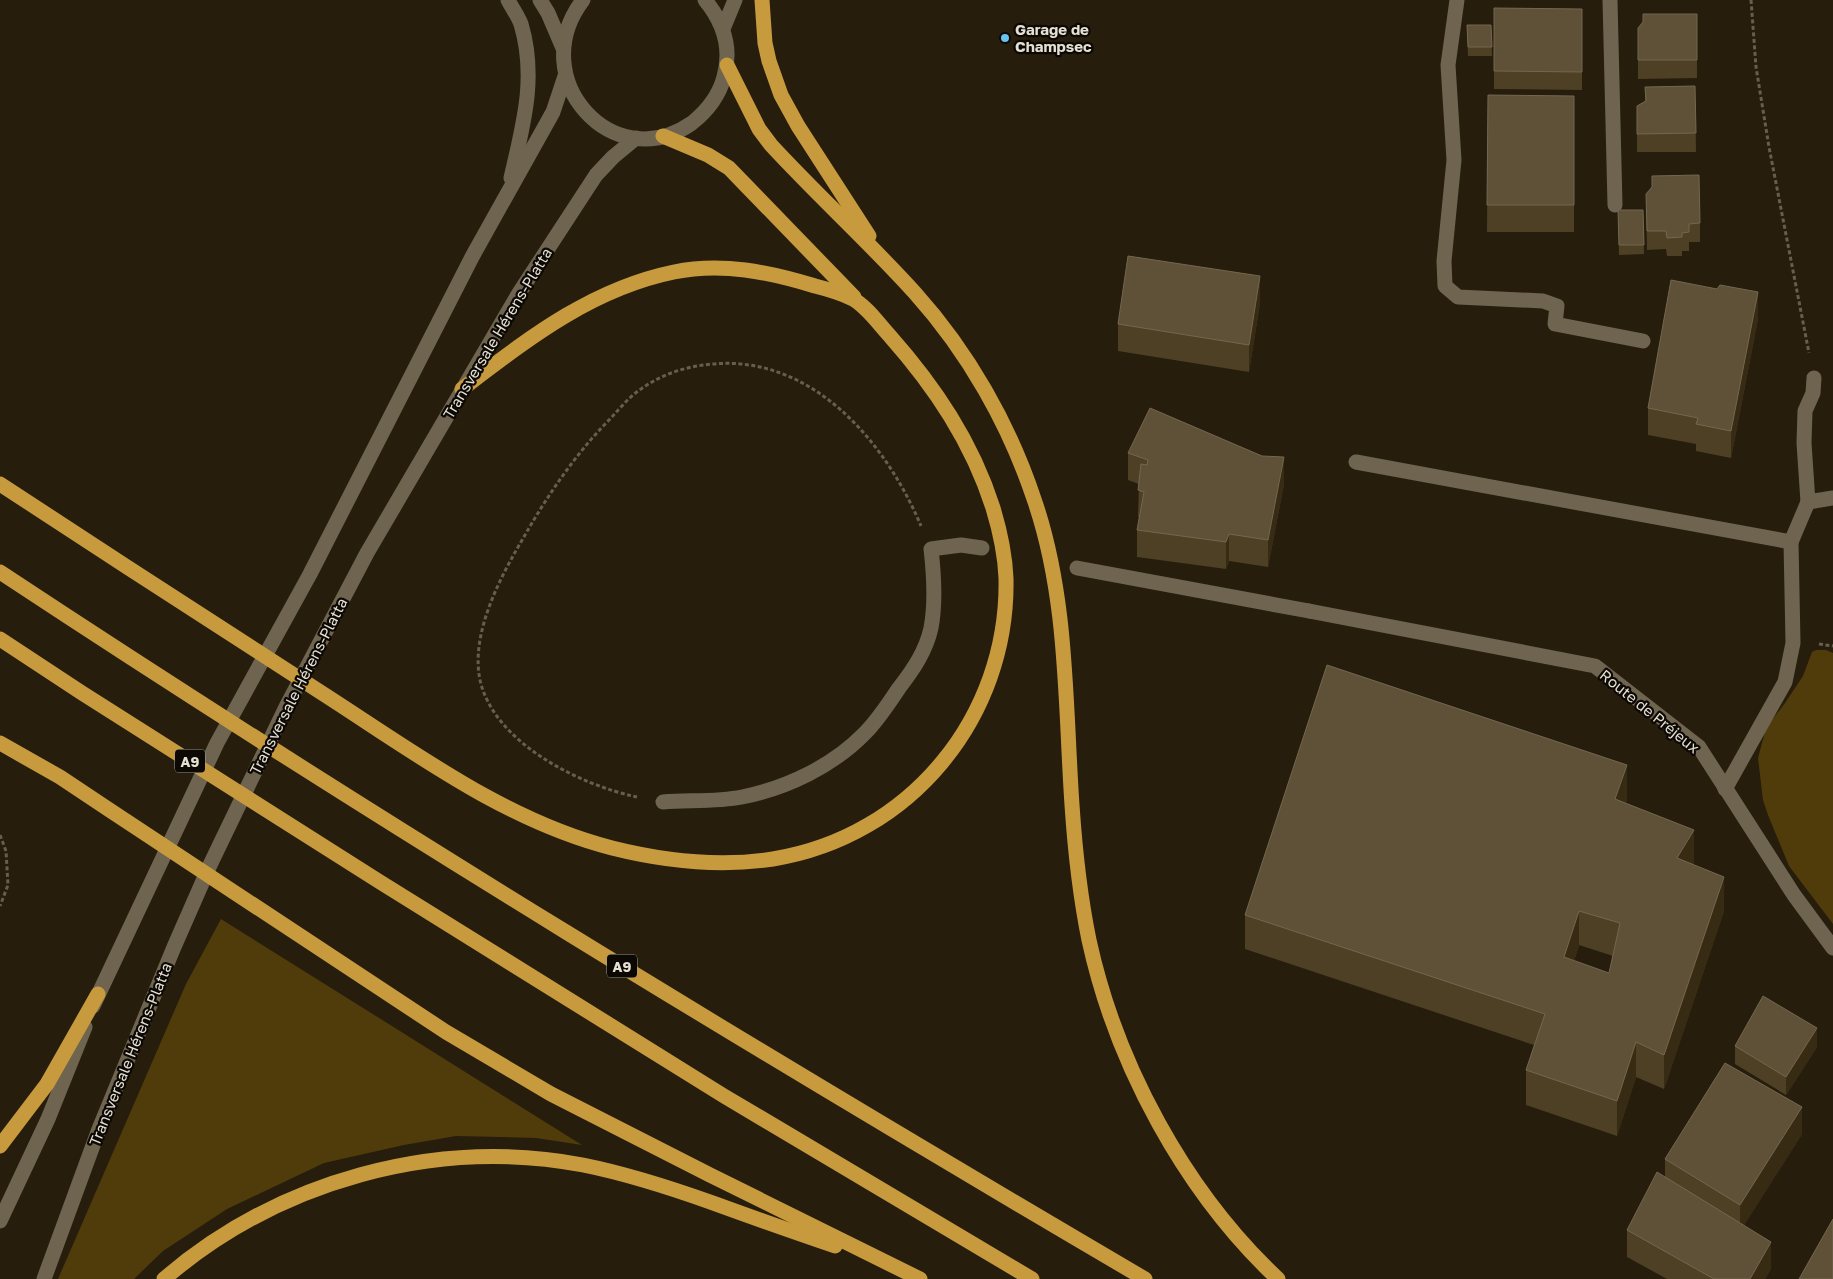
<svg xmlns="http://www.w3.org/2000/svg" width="1833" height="1279" viewBox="0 0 1833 1279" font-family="'Golos Text',sans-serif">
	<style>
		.green { fill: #503b0b }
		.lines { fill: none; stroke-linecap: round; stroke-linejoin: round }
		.path { stroke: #665e4f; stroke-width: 3; stroke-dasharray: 4 2.5; stroke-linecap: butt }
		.lane { stroke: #6e6450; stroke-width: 15 }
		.street { stroke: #6e6450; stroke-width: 15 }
		.secondary { stroke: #6e6450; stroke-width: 15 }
		.highway { stroke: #c79a3d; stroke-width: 15 }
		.wall { fill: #4d4024; fill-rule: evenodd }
		.shaded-wall { fill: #372b13 }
		.building { fill: #5e5137; stroke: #736750; fill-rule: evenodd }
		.poi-dot { fill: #69c3f1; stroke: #0c0803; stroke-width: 2 }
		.labels { text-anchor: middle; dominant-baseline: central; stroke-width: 4.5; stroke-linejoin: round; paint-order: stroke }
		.shield { fill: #0c0803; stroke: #a49e95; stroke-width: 1 }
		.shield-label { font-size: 14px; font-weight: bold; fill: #e5dfd4 }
		.poi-label { font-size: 15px; font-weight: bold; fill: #e5dfd4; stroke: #0c0803; text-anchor: start }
		.street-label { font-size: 15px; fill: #e5dfd4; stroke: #0c0803 }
	</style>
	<rect width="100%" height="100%" fill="#261d0c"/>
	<g class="green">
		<polygon points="1816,650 1826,650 1833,653 1833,924 1789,866 1768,815 1763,800 1758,758 1766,728 1785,703 1803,676 1812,652"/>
		<polygon points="221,919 582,1145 536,1138 456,1136 404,1145 324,1163 227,1209 163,1251 134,1279 58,1279 186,984"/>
	</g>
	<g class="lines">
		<g class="path">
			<polyline points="1751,0 1756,67 1769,147 1809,353"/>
			<polyline points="1819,644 1833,646"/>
			<path d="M637 797C580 785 494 743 480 680 470 632 502 574 525 535 549 493 577 452 611 418 620 408 629 397 641 389 662 374 687 366 713 364 812 355 886 442 921 526"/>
			<polyline points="0,835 6,851 8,885 0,906"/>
		</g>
		<g class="lane">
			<polyline points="1457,0 1448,65 1454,160 1444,261 1445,286 1458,297 1543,301 1557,306 1555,324 1643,341"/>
			<polyline points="1610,0 1615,205"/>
			<polyline points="1356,462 1791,542 1793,643 1785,682 1725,789"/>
			<polyline points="1808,502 1833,498"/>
			<polyline points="1791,542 1808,502 1804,443 1805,411 1813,393 1814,378"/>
			<polyline points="1077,568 1309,611"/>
			<path d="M663 802C688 800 717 802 742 797 787 788 833 766 865 733 878 720 889 703 899 688 913 670 926 651 931 628 936 602 934 575 931 549L961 545 982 548"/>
		</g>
		<polyline class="street" points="1309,611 1595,666 1699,747 1794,895 1833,948"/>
		<g class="secondary">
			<path d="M508 0C512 8 518 16 521 24 537 78 523 125 511 178"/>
			<polyline points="540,0 548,13 563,48"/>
			<path d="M583 0C523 79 614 178 692 123 707 111 719 96 724 77 732 48 724 23 705 0"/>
			<polyline points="723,29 735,0"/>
			<polyline points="93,1006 217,743 310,574 472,257 553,112 565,76"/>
			<polyline points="0,1221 48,1119 85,1027"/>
			<polyline points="44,1279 99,1129 174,947 210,865 286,707 367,553 519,293 596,175 613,157 636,138"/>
		</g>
		<g class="highway">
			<polyline points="762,0 765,43 769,61 781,95 798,126 869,236"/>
			<path d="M727 65 759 129 771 145C818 196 869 242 915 293 968 352 1009 424 1034 499 1068 597 1065 703 1072 805 1075 850 1080 896 1089 940 1116 1064 1185 1192 1278 1279"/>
			<polyline points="663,136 708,155 729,168 854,297"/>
			<path d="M0 484C108 555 216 625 325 695 415 753 506 821 612 848 664 861 720 867 773 859 910 837 1009 717 1006 578 1005 554 1000 531 993 508 972 442 935 387 889 335 878 323 867 307 853 299 841 293 827 289 815 286 769 272 722 262 674 272 591 289 528 339 462 389"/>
			<path d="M0 572C374 819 758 1052 1145 1279"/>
			<polyline points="0,639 82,693 380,882 724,1096 1032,1279"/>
			<polyline points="0,743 60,777 108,809 446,1032 551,1094 710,1175 920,1279"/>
			<polyline points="0,1146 47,1084 98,994"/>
			<path d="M164 1279C278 1181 435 1137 583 1165 628 1174 671 1188 713 1203 754 1218 794 1232 835 1246"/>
		</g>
	</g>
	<g class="wall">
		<polygon points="1494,8 1582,9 1582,90 1494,89"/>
		<polygon points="1643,14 1697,14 1697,78 1638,79 1638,28 1643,22"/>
		<polygon points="1467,25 1491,25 1492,56 1468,56"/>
		<polygon points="1695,86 1696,152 1637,152 1637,106 1645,101 1645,87"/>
		<polygon points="1488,95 1574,96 1574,232 1487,232"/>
		<polygon points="1646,194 1700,223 1700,242 1689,242 1689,251 1682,251 1682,256 1667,256 1666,249 1647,250"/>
		<polygon points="1618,210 1643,210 1644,254 1619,255"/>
		<polygon points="1260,303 1249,372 1118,351 1118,324"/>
		<polygon points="1758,319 1731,458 1696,451 1696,444 1648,435 1648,408"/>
		<polygon points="1128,453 1284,484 1268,567 1229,561 1226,569 1137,557 1137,530 1139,517 1138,517 1139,484 1128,480"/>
		<path d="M1627 800 1626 803 1694 865 1724 911 1664 1089 1636 1077 1617 1136 1526 1105V1070L1534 1045 1245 949V915ZM1579 945 1613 956 1609 973 1574 961Z"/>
		<polygon points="1735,1046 1817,1047 1786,1095 1735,1064"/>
		<polygon points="1802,1134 1744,1225 1771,1269 1765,1279 1667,1279 1627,1257 1627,1230 1665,1176 1665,1159"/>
	</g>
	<g class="shaded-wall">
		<polygon points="1260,276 1260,303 1249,372 1249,345"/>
		<polygon points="1758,292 1758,319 1731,458 1731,431"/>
		<polygon points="1284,457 1284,484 1268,567 1268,540"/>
		<polygon points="1229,534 1229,561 1226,569 1226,542"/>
		<polygon points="1627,765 1627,800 1615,833 1615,799"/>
		<polygon points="1694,830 1694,865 1677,858"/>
		<polygon points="1724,877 1724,911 1664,1089 1664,1055"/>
		<polygon points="1579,911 1579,945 1564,992 1564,957"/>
		<polygon points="1817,1028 1817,1047 1786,1095 1786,1077"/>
		<polygon points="1636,1042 1636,1077 1617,1136 1617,1101"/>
		<polygon points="1802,1107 1802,1134 1740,1232 1740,1205"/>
		<polygon points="1771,1242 1771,1269 1765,1279 1750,1279"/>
	</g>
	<g class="building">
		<polygon points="1494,8 1582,9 1582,72 1494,71"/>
		<polygon points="1643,14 1697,14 1697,60 1638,60 1638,28 1643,22"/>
		<polygon points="1467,25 1491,25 1492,47 1468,47"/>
		<polygon points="1695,86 1696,133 1637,134 1637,106 1646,101 1645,87"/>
		<polygon points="1488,95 1574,96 1574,205 1487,205"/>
		<polygon points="1699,175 1700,223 1689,224 1689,232 1682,233 1682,237 1667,238 1666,231 1647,231 1646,194 1652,187 1652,176"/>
		<polygon points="1618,210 1643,210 1644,245 1619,245"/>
		<polygon points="1128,256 1260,276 1249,345 1118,324"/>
		<polygon points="1671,280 1717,289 1720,285 1758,292 1731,431 1696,424 1698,418 1648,408"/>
		<polygon points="1150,408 1262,456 1284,457 1268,540 1229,534 1226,542 1137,530 1144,492 1138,490 1141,464 1147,465 1148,460 1128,453"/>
		<path d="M1327 665 1627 765 1615 799 1694 830 1677 858 1724 877 1664 1055 1636 1042 1617 1101 1526 1070 1545 1014 1245 915ZM1579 911 1620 923 1609 973 1564 957Z"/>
		<polygon points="1763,996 1817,1028 1786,1077 1735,1046"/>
		<polygon points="1725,1063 1802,1107 1740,1205 1665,1159"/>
		<polygon points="1657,1172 1771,1242 1750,1279 1714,1279 1627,1230"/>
		<polygon points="1833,1219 1833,1279 1799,1279"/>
	</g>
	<circle class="poi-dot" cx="1005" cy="38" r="5"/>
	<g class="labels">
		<g class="shield">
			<rect x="175" y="749.5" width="30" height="23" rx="4"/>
			<rect x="607" y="954.5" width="30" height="23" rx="4"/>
		</g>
		<g class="shield-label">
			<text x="190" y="761">A9</text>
			<text x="622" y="966">A9</text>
		</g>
		<g class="poi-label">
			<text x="1015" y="29">Garage de<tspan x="1015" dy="17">Champsec</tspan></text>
		</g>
		<g class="street-label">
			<text transform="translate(497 333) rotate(-59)">Transversale Hérens-Platta</text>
			<text transform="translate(298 686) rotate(-63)">Transversale Hérens-Platta</text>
			<text transform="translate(1650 711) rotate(39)">Route de Préjeux</text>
			<text transform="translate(130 1054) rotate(-68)">Transversale Hérens-Platta</text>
		</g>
	</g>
</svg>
